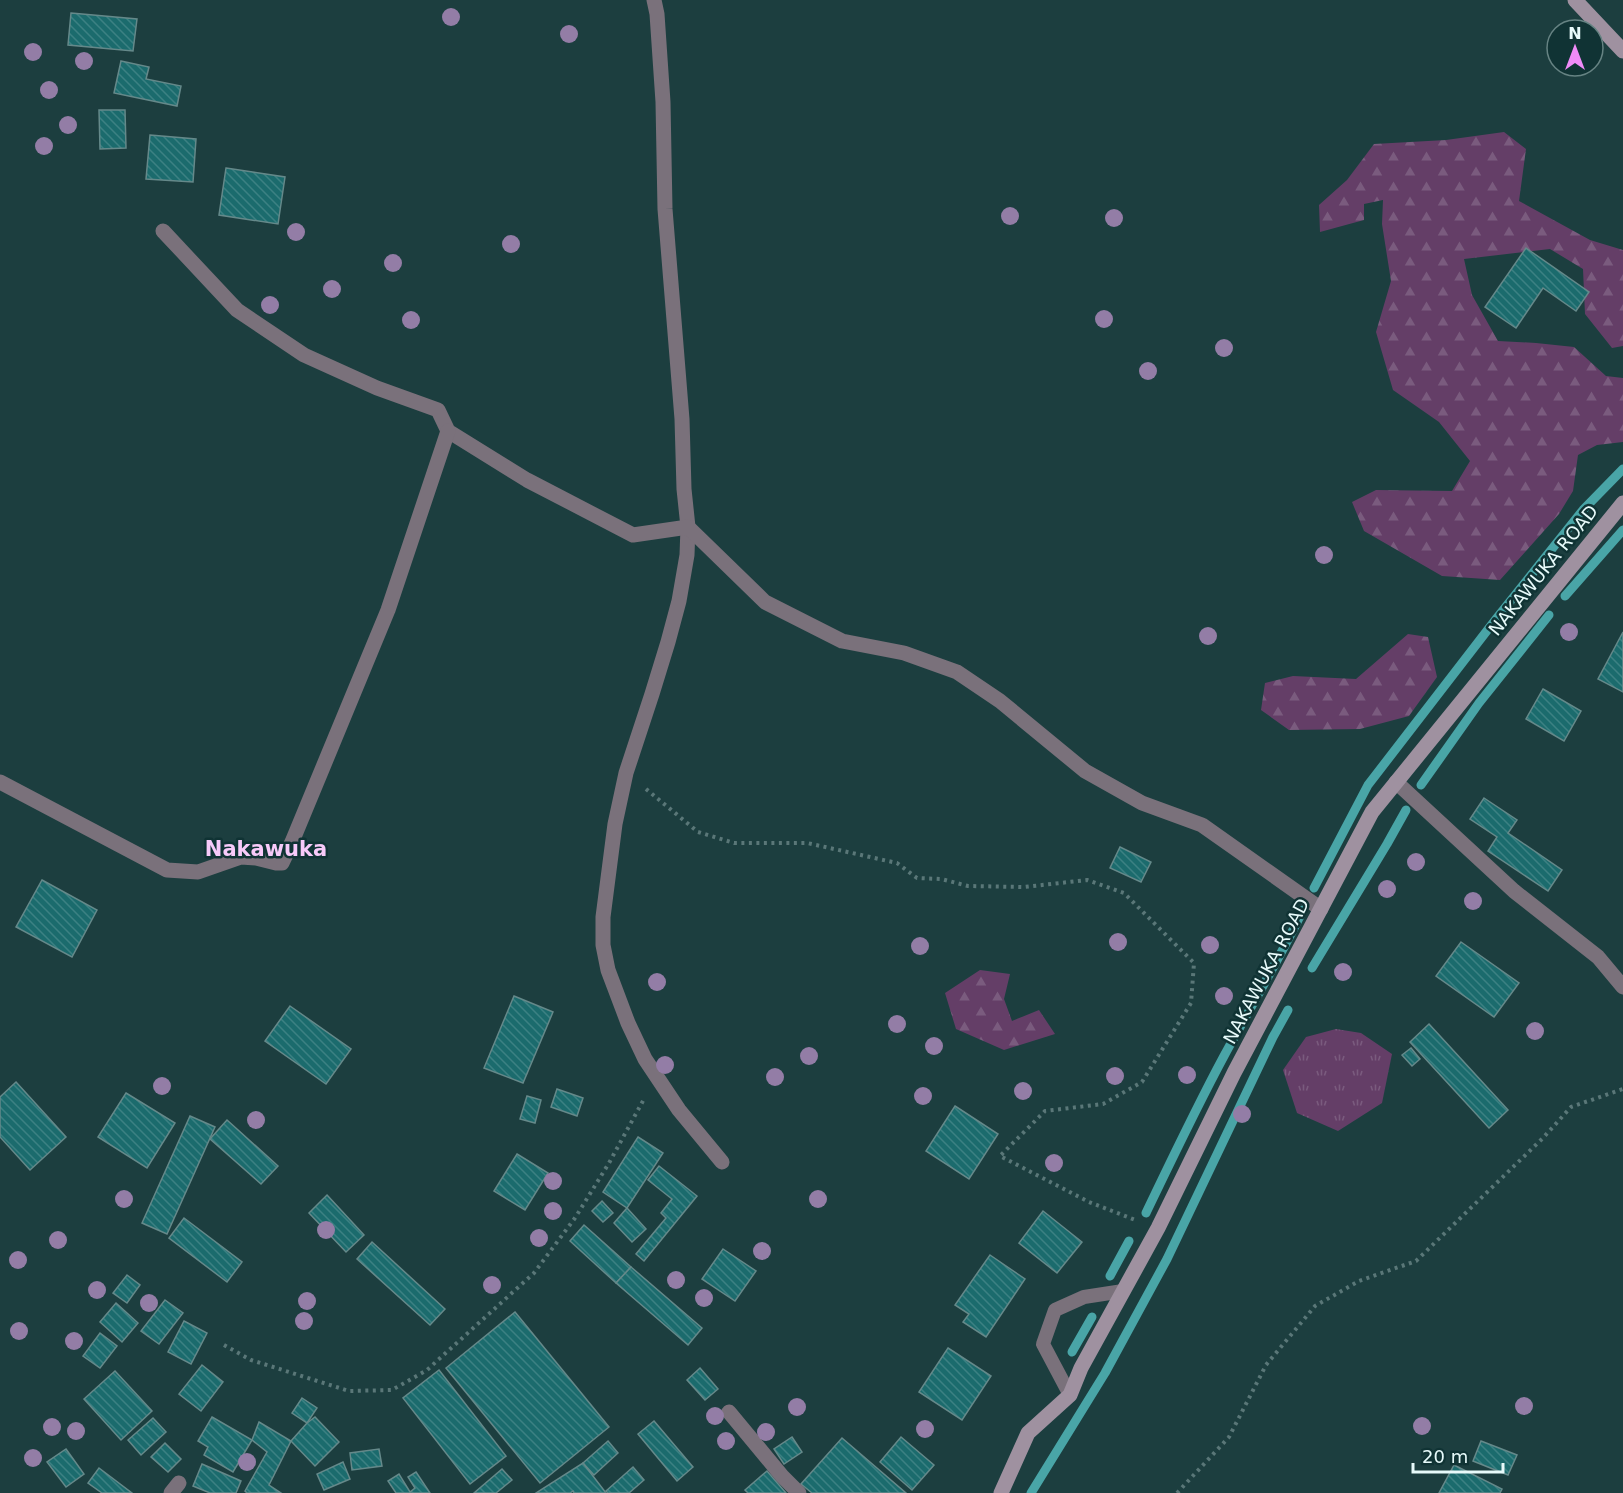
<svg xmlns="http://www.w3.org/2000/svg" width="1623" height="1493" viewBox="0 0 1623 1493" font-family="'DejaVu Sans',sans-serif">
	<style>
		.grass { fill: url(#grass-tufts) }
		.forest { fill: url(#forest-firs) }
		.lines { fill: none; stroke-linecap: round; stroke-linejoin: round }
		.stream { stroke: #49a5a7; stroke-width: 9 }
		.building { fill: url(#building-back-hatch); stroke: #65898a; stroke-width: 1.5 }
		.path { stroke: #5a7778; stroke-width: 4; stroke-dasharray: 3 4.5; stroke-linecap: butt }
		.lane { stroke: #7a717b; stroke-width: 14 }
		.street { stroke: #7a717b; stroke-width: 15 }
		.secondary { stroke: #9f91a0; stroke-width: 15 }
		.tree { fill: #937da6 }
		.labels { text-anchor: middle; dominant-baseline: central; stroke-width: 5; stroke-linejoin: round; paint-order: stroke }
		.street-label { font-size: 18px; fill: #e7fafa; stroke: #103334 }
		.quarter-label { font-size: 21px; font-weight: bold; fill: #f7caf9; stroke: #103334 }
	</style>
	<defs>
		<pattern id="grass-tufts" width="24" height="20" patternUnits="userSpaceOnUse" patternTransform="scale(1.5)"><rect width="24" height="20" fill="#643e67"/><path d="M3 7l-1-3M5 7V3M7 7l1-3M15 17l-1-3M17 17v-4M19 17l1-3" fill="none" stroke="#7a5b7e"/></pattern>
		<pattern id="forest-firs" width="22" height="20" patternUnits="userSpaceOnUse" patternTransform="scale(1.5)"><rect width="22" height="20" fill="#643e67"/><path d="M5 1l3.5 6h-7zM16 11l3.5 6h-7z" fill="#7a5b7e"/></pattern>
		<pattern id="building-back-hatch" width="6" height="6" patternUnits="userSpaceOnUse" patternTransform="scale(1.5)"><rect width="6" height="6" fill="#1b6b6d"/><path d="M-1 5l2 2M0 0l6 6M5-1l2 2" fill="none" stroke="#3c8183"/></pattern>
	</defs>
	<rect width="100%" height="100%" fill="#1c3e3f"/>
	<polygon class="grass" points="1336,1029 1361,1033 1392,1054 1382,1103 1338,1131 1297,1113 1283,1070 1306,1037"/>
	<g class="forest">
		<polygon points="1504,132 1526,149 1519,201 1590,240 1623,250 1623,346 1612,348 1585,314 1583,269 1550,249 1464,259 1472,295 1498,341 1536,343 1574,347 1606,376 1623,378 1623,442 1597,445 1578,455 1573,491 1559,514 1500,580 1442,576 1364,531 1352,502 1376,490 1452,491 1470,461 1439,422 1393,390 1376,332 1391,281 1382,224 1383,200 1364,204 1364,220 1320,232 1319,205 1347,180 1374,144 1446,140"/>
		<polygon points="1408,634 1428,637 1437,677 1409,716 1360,729 1289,730 1261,710 1265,683 1293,676 1356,679"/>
		<polygon points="980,970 1010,974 1004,999 1012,1021 1039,1010 1055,1034 1004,1050 956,1029 945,993"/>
	</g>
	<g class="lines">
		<g class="stream">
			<polyline points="1565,596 1623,530"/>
			<polyline points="1421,785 1479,703 1549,615"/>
			<polyline points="1314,888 1368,785 1496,619 1583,510 1623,469"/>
			<polyline points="1312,968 1387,844 1406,810"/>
			<path d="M1146 1213C1171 1161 1196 1108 1224 1056 1250 1008 1279 960 1303 910"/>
			<polyline points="1110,1276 1129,1241"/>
			<polyline points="1072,1352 1092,1317"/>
			<polyline points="1031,1493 1105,1373 1167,1259 1273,1037 1288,1010"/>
		</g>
	</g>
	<g class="building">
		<polygon points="71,13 137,19 133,51 68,45"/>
		<polygon points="121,61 149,67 146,79 181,86 177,106 114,93"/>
		<polygon points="99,110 125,110 126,148 100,149"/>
		<polygon points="150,135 196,139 193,182 146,179"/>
		<polygon points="226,168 285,177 278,224 219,215"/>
		<polygon points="1526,248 1589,292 1576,311 1543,288 1516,328 1485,307"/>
		<polygon points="1623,632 1623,692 1598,679"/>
		<polygon points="1543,689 1581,711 1564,741 1526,719"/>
		<polygon points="1484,798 1517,820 1508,833 1562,870 1548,891 1488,851 1497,837 1470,819"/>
		<polygon points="1120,847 1151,862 1141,882 1110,868"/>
		<polygon points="42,880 97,910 72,957 16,927"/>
		<polygon points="1461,942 1519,983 1494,1017 1436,976"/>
		<polygon points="514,996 553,1012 523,1083 484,1068"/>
		<polygon points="290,1006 351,1049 326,1084 265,1041"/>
		<polygon points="1429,1024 1508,1110 1489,1128 1410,1042"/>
		<polygon points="1411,1048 1420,1059 1412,1066 1402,1055"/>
		<polygon points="16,1082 66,1137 30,1170 0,1137 0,1097"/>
		<polygon points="557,1089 583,1098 577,1116 551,1107"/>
		<polygon points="126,1093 175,1123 147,1168 98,1137"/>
		<polygon points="527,1096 541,1100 535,1123 520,1119"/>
		<polygon points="955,1106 998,1134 969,1179 926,1151"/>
		<polygon points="190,1116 215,1127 167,1234 142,1223"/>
		<polygon points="227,1120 278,1166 261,1184 210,1139"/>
		<polygon points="638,1137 663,1153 627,1208 603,1192"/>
		<polygon points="517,1154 548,1173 525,1210 494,1191"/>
		<polygon points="659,1166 697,1196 644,1261 636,1254 666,1218 661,1213 672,1199 648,1180"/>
		<polygon points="327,1195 364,1235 346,1252 309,1213"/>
		<polygon points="602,1201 613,1213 603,1222 592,1211"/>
		<polygon points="627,1208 646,1229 632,1242 614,1223"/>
		<polygon points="1043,1211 1082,1242 1057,1273 1019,1243"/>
		<polygon points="184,1218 242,1262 227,1282 169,1238"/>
		<polygon points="584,1225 631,1267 616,1283 570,1241"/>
		<polygon points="372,1242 445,1309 430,1325 357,1259"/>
		<polygon points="723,1249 756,1271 735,1301 702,1279"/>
		<polygon points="990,1255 1025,1279 986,1337 963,1322 969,1314 955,1305"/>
		<polygon points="631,1267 702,1328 688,1345 616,1283"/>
		<polygon points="127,1275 140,1285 127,1303 113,1293"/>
		<polygon points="165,1300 183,1313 159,1344 141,1331"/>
		<polygon points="116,1303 138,1323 122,1342 100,1322"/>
		<polygon points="515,1312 609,1427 540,1483 446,1368"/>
		<polygon points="184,1321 207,1333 191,1364 168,1352"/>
		<polygon points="100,1333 117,1346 100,1368 83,1356"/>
		<polygon points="948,1348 991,1376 962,1420 919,1392"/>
		<polygon points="202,1365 223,1382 201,1411 179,1394"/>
		<polygon points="700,1368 718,1389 705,1400 687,1380"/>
		<polygon points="439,1370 506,1456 470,1484 403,1398"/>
		<polygon points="115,1371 152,1411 121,1440 84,1399"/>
		<polygon points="302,1398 317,1408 307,1423 292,1413"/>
		<polygon points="212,1417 252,1440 233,1472 204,1455 208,1447 198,1441"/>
		<polygon points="315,1417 339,1442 315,1466 291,1441 307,1423"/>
		<polygon points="153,1418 166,1432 141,1455 128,1440"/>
		<polygon points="654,1421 693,1467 677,1481 638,1434"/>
		<polygon points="259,1422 291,1441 269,1485 281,1493 247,1493 245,1491 267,1452 252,1440"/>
		<polygon points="792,1437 802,1452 784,1464 774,1449"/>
		<polygon points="901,1437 934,1465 912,1490 880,1462"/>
		<polygon points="842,1438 906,1493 812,1493 801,1484"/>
		<polygon points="608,1441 618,1453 594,1475 583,1463"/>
		<polygon points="1481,1441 1517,1455 1508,1475 1473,1461"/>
		<polygon points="165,1443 181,1459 168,1472 151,1457"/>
		<polygon points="66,1449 84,1474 66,1487 47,1462"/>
		<polygon points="379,1449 382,1466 352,1470 350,1453"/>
		<polygon points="343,1462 350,1479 324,1490 317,1474"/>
		<polygon points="583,1463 606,1493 574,1493 573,1491 570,1493 536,1493"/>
		<polygon points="202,1464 241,1481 236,1493 210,1493 193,1486"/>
		<polygon points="1454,1465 1502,1489 1500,1493 1439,1493"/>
		<polygon points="633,1467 644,1480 629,1493 608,1493 606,1491"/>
		<polygon points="99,1468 132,1493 102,1493 88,1483"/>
		<polygon points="502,1469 512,1480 496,1493 474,1493"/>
		<polygon points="767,1471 786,1493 748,1493 745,1490"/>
		<polygon points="416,1472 430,1493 396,1493 388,1481 399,1474 410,1492 415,1488 408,1477"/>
	</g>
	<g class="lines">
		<g class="path">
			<polyline points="646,789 698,832 734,843 807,843 897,863 917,878 941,879 968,886 1024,887 1087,880 1124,893 1194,963 1191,1003 1142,1082 1103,1104 1045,1111 1000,1156 1089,1202 1138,1221"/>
			<polyline points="224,1345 251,1360 349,1391 392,1390 427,1370 534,1273 575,1218 609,1163 644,1099"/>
			<polyline points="1177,1493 1229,1437 1266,1365 1315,1306 1359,1281 1416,1261 1543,1138 1571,1107 1623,1089"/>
		</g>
		<polyline class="lane" points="1070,1395 1043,1344 1055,1310 1084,1297 1123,1291"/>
		<g class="street">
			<polyline points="654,0 657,14 663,102 665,209 682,419 684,489 688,527 687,555 679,601 668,642 652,694 626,773 615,824 603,917 603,945 608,970 628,1023 645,1059 679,1110 722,1162"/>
			<polyline points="163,231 237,310 304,355 377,388 438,410 448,431 527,480 633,535 688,527 765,602 842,641 904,653 957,672 1000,701 1085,771 1142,803 1202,825 1321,909"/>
			<polyline points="0,782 167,870 198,872 241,857 256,858 276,863 282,863 292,842 388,610 448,431"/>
			<polyline points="1396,782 1514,891 1598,957 1623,987"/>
			<polyline points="729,1412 782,1476 799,1493"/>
			<polyline points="171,1493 179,1483"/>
		</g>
		<g class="secondary">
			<polyline points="1575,0 1623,51"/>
			<polyline points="1001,1493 1028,1433 1070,1395 1081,1368 1158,1228 1234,1073 1372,812 1623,503"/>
		</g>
	</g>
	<g class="tree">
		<circle cx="451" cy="17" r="9"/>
		<circle cx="569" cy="34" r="9"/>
		<circle cx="33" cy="52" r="9"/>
		<circle cx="84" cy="61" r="9"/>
		<circle cx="49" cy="90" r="9"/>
		<circle cx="68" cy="125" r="9"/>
		<circle cx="44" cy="146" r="9"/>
		<circle cx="1010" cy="216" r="9"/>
		<circle cx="1114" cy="218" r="9"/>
		<circle cx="296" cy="232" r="9"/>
		<circle cx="511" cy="244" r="9"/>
		<circle cx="393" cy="263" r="9"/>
		<circle cx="332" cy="289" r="9"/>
		<circle cx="270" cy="305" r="9"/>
		<circle cx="1104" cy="319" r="9"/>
		<circle cx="411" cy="320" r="9"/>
		<circle cx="1224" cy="348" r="9"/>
		<circle cx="1148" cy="371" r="9"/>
		<circle cx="1324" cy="555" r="9"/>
		<circle cx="1569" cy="632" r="9"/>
		<circle cx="1208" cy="636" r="9"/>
		<circle cx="1416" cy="862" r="9"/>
		<circle cx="1387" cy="889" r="9"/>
		<circle cx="1473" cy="901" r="9"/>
		<circle cx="1118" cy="942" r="9"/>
		<circle cx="1210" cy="945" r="9"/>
		<circle cx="920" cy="946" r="9"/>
		<circle cx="1343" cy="972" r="9"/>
		<circle cx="657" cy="982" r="9"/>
		<circle cx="1224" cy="996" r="9"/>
		<circle cx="897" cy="1024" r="9"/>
		<circle cx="1535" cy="1031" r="9"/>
		<circle cx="934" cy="1046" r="9"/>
		<circle cx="809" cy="1056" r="9"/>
		<circle cx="665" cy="1065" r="9"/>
		<circle cx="1187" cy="1075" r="9"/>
		<circle cx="1115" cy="1076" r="9"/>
		<circle cx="775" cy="1077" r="9"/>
		<circle cx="162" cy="1086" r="9"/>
		<circle cx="1023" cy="1091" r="9"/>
		<circle cx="923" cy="1096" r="9"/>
		<circle cx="1242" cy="1114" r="9"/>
		<circle cx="256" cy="1120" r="9"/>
		<circle cx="1054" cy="1163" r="9"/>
		<circle cx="553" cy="1181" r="9"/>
		<circle cx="124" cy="1199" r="9"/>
		<circle cx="818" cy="1199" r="9"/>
		<circle cx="553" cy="1211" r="9"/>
		<circle cx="326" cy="1230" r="9"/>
		<circle cx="539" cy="1238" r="9"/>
		<circle cx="58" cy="1240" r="9"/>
		<circle cx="762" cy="1251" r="9"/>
		<circle cx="18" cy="1260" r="9"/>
		<circle cx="676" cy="1280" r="9"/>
		<circle cx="492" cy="1285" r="9"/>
		<circle cx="97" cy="1290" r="9"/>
		<circle cx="704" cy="1298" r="9"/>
		<circle cx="307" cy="1301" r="9"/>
		<circle cx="149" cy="1303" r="9"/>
		<circle cx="304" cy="1321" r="9"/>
		<circle cx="19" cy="1331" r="9"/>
		<circle cx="74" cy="1341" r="9"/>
		<circle cx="1524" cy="1406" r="9"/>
		<circle cx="797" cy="1407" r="9"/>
		<circle cx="715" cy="1416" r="9"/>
		<circle cx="1422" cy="1426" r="9"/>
		<circle cx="52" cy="1427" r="9"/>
		<circle cx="925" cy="1429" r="9"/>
		<circle cx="76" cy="1431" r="9"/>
		<circle cx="766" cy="1432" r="9"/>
		<circle cx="726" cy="1441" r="9"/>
		<circle cx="33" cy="1458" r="9"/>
		<circle cx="247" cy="1462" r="9"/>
	</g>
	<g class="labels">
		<g class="street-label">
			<text transform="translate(1543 570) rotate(-51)">NAKAWUKA ROAD</text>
			<text transform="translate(1266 971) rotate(-62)">NAKAWUKA ROAD</text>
		</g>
		<g class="quarter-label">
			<text x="266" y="849">Nakawuka</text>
		</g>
	</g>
	<g transform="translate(1575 48)"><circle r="28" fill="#103334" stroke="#668383" stroke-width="1.5"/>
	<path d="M0-4.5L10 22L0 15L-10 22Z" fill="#ef8bf7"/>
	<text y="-9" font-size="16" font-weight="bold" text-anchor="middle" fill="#e7fafa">N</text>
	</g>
	<path d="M1413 1463v9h90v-9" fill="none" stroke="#e7fafa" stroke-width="3"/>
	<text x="1422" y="1463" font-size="18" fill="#e7fafa" stroke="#103334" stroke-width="4.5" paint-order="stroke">20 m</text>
</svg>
